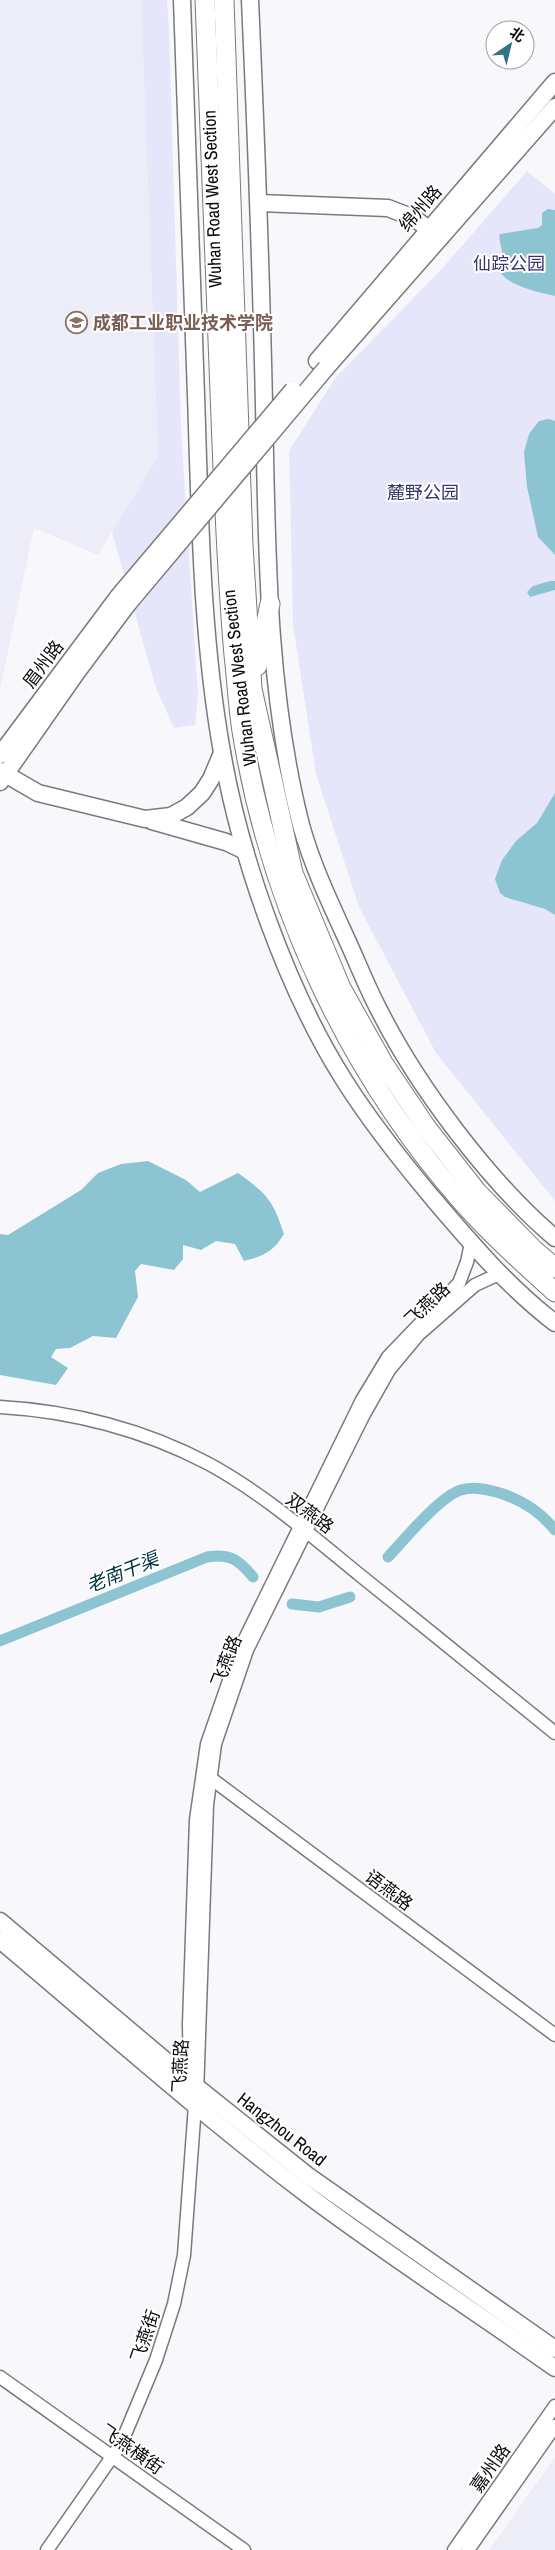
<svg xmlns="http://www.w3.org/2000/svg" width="555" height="2550" viewBox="0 0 555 2550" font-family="'Archivo Narrow','Noto Sans SC',sans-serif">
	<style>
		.built { fill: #ededf8 }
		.green { fill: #e6e6fa }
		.water { fill: #8dc4d2 }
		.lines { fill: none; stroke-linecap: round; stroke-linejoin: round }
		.canal { stroke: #8dc4d2; stroke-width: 11 }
		.minor-casing { stroke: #7a7a7d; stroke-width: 15 }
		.major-casing { stroke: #7a7a7d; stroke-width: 19 }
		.highway-casing { stroke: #7a7a7d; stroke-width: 21 }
		.minor { stroke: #fff; stroke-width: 12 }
		.major { stroke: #fff; stroke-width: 16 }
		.highway { stroke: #fff; stroke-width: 19 }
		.major-bridge-casing { stroke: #7a7a7d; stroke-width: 19; stroke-linecap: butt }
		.major-bridge { stroke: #fff; stroke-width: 16 }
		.labels { text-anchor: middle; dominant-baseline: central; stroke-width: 4; stroke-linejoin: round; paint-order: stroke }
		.street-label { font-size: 18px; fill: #0c0c0d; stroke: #fff }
		.park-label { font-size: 18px; fill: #39356a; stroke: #fff }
		.education-label { font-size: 18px; font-weight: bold; fill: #785e54; stroke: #fff; text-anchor: start }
		.water-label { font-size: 19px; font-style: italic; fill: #003540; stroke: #fff }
	</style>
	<rect width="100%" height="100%" fill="#f8f8fc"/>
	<g class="built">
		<polygon points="0,0 141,0 158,456 98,555 34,528 0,689"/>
		<polygon points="555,2457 555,2550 489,2550"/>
	</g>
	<g class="green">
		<polygon points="141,0 167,0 169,28 181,428 198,696 195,725 174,728 156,688 112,532 158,456"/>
		<polygon points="527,171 555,194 555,1201 436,1053 359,907 316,774 293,625 289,451 335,378 440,271"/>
	</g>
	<g class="water">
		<path d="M548 209 555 210V296C541 293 497 284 499 265 499 261 502 257 502 253 502 246 498 240 500 234L538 228 542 225V213Z"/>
		<polygon points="549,419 555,421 555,555 538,537 527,487 524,452 529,434 539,421"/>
		<polygon points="550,581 555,581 555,590 530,597 527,592 533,586"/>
		<polygon points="555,793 555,915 545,909 505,897 500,893 495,879 502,860 516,841 537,823"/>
		<path d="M148 1161 186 1180 200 1192 238 1173C267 1194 273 1200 284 1234 273 1252 264 1256 244 1261L235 1244 216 1241 201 1250 183 1245V1259L174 1270 141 1264 135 1271 138 1297 116 1338 93 1336 70 1348 56 1349 51 1357 68 1368 56 1385 0 1375V1234L8 1235 81 1190 98 1173 121 1164Z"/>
	</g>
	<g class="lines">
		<g class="canal">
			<path d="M388 1557C404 1540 439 1497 461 1490 475 1486 490 1490 503 1494 525 1502 540 1512 555 1530"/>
			<polyline points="292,1604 319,1607 350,1597"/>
			<path d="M0 1641 207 1557C230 1553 239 1560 253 1577"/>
		</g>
		<defs>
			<g id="minor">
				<path d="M0 1407C72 1411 145 1430 209 1464 264 1494 313 1537 361 1576 426 1628 490 1680 555 1733"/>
				<polyline points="205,1774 555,2035"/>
				<polyline points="190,2085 189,2024 196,1820 207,1744 240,1649 362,1400 388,1357 459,1283 467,1262 471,1243"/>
				<polyline points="197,2094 207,1805 215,1744 247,1650 363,1416 389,1370 419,1334 475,1285 499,1274"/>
				<polyline points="0,2377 244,2550"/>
				<polyline points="47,2550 121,2444 156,2360 174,2304 184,2255 195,2105"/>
				<polyline points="454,2550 555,2406"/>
				<polyline points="468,2550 555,2426"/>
			</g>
			<g id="major">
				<path d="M182 0C187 132 191 263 196 395 200 514 201 634 222 752 240 857 287 990 344 1080 369 1120 400 1159 430 1195 469 1241 507 1286 555 1323"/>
				<path d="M250 0C256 135 261 269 264 404 267 544 266 688 301 825 312 865 331 905 348 942 358 964 367 987 378 1008 417 1086 489 1182 555 1238"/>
				<polyline points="259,203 388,208 414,218 436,235"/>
				<polyline points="317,361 555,82"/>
				<polyline points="326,368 555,107"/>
				<polyline points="0,755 118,597"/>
				<polyline points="0,771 38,793 145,819 171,816 187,807 202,793 211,779 222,753"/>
				<polyline points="0,782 77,672 127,605"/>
				<polyline points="152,821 226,842 245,851"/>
				<polyline points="0,1921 198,2088 307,2175 555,2349"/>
				<path d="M0 1940C101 2025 200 2113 305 2193 386 2254 472 2309 555 2368"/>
			</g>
			<g id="highway">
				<path d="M205 0C210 139 216 279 221 418 224 497 227 576 234 655 237 680 238 706 242 731 270 905 348 1073 465 1205 493 1236 524 1264 555 1292"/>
				<polyline points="224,0 243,546 252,689 293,873 341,988 383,1063 426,1127 477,1192 534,1250 555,1268"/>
				<polyline points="257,666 270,604"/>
			</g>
		</defs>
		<use href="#minor" class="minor-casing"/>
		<use href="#major" class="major-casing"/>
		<use href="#highway" class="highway-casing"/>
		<use href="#minor" class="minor"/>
		<use href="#major" class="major"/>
		<use href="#highway" class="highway"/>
		<defs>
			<g id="major-bridge">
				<polyline points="118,597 293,390"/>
				<polyline points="127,605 326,368"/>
			</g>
		</defs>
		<use href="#major-bridge" class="major-bridge-casing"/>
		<use href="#major-bridge" class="major-bridge"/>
	</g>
	<defs>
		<symbol id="school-ring" viewBox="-11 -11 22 22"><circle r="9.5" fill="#fff" stroke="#8d6e63" stroke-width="1.5"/><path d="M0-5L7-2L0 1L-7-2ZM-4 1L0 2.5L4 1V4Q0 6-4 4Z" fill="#8d6e63"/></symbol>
	</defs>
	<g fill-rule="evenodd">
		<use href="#school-ring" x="64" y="310" width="25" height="25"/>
	</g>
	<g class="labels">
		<g class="street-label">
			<text transform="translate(212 199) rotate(-92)">Wuhan Road West Section</text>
			<text transform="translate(420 208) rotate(-49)">绵州路</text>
			<text transform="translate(43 664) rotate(-53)">眉州路</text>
			<text transform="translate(239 678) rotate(-97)">Wuhan Road West Section</text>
			<text transform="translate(427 1304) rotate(-43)">飞燕路</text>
			<text transform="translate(310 1513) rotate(37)">双燕路</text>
			<text transform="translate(226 1661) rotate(-69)">飞燕路</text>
			<text transform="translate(389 1890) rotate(37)">语燕路</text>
			<text transform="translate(180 2066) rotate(-87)">飞燕路</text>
			<text transform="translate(282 2129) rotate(38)">Hangzhou Road</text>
			<text transform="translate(145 2336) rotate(-71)">飞燕街</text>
			<text transform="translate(132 2449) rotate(35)">飞燕横街</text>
			<text transform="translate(490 2468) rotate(-55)">嘉州路</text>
		</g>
		<g class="park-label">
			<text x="509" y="263">仙踪公园</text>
			<text x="423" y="492">麓野公园</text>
		</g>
		<g class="education-label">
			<text x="93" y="322">成都工业职业技术学院</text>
		</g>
		<g class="water-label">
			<text transform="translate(122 1572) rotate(-22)">老南干渠</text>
		</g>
	</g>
	<g transform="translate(510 45) rotate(35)"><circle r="24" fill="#ffffff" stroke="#9e9e9e"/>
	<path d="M0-4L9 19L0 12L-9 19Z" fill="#327386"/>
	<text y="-8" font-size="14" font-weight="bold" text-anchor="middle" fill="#0c0c0d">北</text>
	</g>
</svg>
